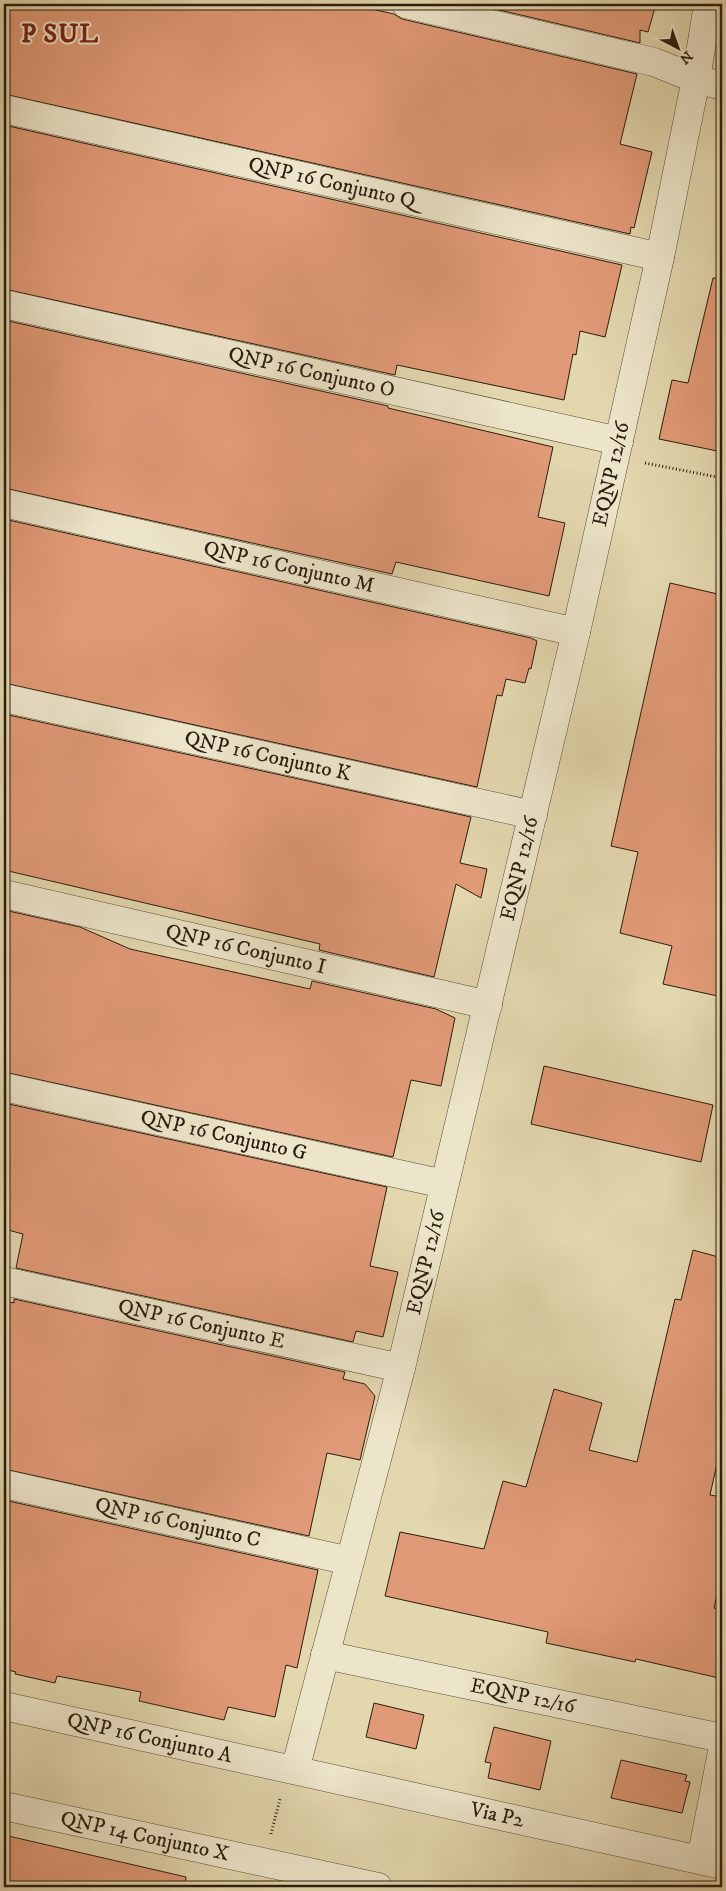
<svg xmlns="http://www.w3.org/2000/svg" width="726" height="1891" viewBox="0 0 726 1891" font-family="'IM FELL DW Pica',serif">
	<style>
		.building { fill: #e19a77; stroke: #2a1d10 }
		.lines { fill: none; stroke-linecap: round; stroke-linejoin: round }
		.minor-casing { stroke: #584c38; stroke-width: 29 }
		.path { stroke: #2a1d10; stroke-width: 3; stroke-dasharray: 1 2.5; stroke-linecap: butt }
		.minor { stroke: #ede5ca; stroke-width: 28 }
		.labels { text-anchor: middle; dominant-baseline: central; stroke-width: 4; stroke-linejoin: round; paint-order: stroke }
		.street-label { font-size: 21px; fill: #2a1d10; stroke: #ede5ca }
		.district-label { font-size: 26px; font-weight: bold; letter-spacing: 1px; fill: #7a1f14; stroke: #ede5ca }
	</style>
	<rect width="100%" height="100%" fill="#e3d7ae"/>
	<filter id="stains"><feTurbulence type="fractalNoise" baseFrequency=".004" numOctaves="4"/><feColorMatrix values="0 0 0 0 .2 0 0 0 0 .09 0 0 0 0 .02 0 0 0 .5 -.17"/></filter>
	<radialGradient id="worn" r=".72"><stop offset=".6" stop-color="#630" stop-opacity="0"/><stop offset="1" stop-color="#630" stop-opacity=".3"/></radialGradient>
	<g class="building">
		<polygon points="4,4 349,4 394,14 402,19 637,74 620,144 652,152 634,228 631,227 630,234 4,94"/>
		<polygon points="474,4 656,4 648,32 640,30 640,43"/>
		<polygon points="4,125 622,265 605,337 580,331 576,355 573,354 564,400 397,365 395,375 4,289"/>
		<polygon points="713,278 722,279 722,452 659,439 672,380 688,383"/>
		<polygon points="4,320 388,406 388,408 553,447 538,517 565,523 549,596 396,562 392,574 4,488"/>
		<polygon points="4,519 531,638 537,641 531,669 529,668 525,683 506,679 502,696 497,695 477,787 4,683"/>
		<polygon points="670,583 722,595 722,997 663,984 672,946 620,933 638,852 611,846"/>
		<polygon points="4,714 471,817 460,863 487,869 481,898 456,884 434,977 319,950 320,944 4,870"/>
		<polygon points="4,910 80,927 130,949 310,989 312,981 436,1009 455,1018 441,1086 411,1080 393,1157 4,1072"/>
		<polygon points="544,1066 713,1105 701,1162 531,1124"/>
		<polygon points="4,1103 387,1187 370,1266 398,1272 383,1337 356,1331 353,1342 16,1268 23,1234 4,1229"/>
		<polygon points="693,1250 722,1258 722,1402 719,1416 722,1420 722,1441 710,1495 722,1497 722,1573 714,1608 722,1610 722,1662 719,1678 636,1659 635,1662 546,1643 548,1632 385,1596 400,1532 484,1549 503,1481 526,1487 554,1389 602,1403 589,1450 637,1462 675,1299 681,1300"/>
		<polygon points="14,1299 345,1372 343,1379 365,1384 375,1396 360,1460 327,1453 309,1536 4,1469 4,1301 14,1303"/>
		<polygon points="4,1500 318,1570 297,1668 286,1665 275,1717 228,1707 224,1720 139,1701 141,1692 57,1676 55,1683 15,1674 16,1672 4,1669"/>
		<polygon points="374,1703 424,1715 416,1749 366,1737"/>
		<polygon points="494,1727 551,1741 540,1790 488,1778 491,1763 485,1762"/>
		<polygon points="621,1760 687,1775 685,1781 690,1782 682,1813 611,1798"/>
		<polygon points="4,1835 186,1877 185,1887 4,1887"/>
	</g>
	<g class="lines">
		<defs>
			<g id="minor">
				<polyline points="406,4 654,62 696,79 722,86"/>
				<path id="s1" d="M4 109 660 257"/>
				<path id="s2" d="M4 304 619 441"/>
				<path id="s3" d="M4 503 576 632"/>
				<path id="s4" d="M4 698 533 815"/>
				<path id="s5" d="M4 894 488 1005"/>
				<path id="s6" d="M4 1087 444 1184"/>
				<path id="s7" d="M4 1281 401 1368"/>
				<path id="s8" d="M4 1484 350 1561"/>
				<path id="s9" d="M325 1655 722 1738"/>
				<path id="s10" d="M4 1706 722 1865"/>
				<path id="s11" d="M295 1770 401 1368 576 632 660 257 696 79 708 4"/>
				<path id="s12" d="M4 1806 378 1887"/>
				<polyline points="701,1860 722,1752"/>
			</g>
		</defs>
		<use href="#minor" class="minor-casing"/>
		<g class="path">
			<polyline points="645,463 722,478"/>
			<polyline points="271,1834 280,1799"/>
		</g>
		<use href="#minor" class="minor"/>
	</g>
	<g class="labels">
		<g class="street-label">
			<text stroke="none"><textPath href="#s1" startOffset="336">QNP 16 Conjunto Q</textPath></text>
			<text stroke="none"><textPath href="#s2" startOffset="315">QNP 16 Conjunto O</textPath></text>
			<text stroke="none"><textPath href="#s11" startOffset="1334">EQNP 12/16</textPath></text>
			<text stroke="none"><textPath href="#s3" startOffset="292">QNP 16 Conjunto M</textPath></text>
			<text stroke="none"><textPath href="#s4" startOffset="270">QNP 16 Conjunto K</textPath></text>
			<text stroke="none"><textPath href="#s11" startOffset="929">EQNP 12/16</textPath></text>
			<text stroke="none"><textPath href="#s5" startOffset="248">QNP 16 Conjunto I</textPath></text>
			<text stroke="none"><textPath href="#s6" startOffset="225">QNP 16 Conjunto G</textPath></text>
			<text stroke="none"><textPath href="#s11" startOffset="524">EQNP 12/16</textPath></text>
			<text stroke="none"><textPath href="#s7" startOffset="202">QNP 16 Conjunto E</textPath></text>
			<text stroke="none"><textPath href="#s8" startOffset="178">QNP 16 Conjunto C</textPath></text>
			<text stroke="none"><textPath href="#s9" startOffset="202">EQNP 12/16</textPath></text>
			<text stroke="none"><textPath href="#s10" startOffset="149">QNP 16 Conjunto A</textPath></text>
			<text stroke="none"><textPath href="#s10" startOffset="505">Via P2</textPath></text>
			<text stroke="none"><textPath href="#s12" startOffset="144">QNP 14 Conjunto X</textPath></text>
		</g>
		<g class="district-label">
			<text x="60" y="34">P SUL</text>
		</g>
	</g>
	<rect width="726" height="1891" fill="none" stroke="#e3d7ae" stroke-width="20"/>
	<rect x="5" y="5" width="716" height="1881" fill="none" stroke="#2a1d10" stroke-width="2.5"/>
	<rect x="10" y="10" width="706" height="1871" fill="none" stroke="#2a1d10"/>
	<g transform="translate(678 48) rotate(139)" stroke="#ede5ca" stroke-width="4" paint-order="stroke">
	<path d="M0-4L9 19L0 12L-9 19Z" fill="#2a1d10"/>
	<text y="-8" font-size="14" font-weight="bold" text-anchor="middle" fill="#2a1d10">N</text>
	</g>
	<rect width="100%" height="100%" filter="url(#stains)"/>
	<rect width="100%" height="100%" fill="url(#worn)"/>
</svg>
